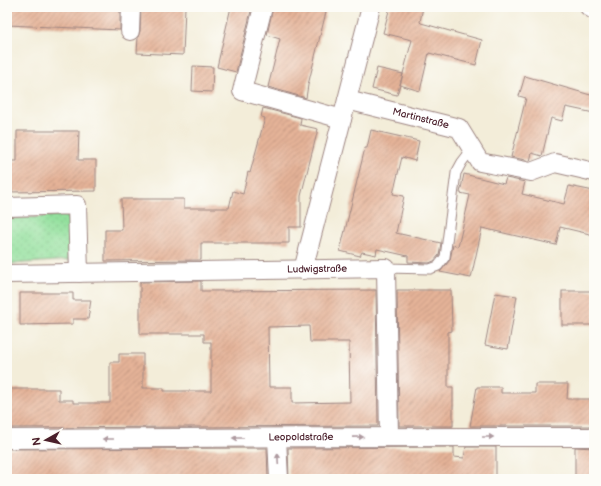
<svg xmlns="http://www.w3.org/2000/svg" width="601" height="486" viewBox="0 0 601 486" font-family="'Balsamiq Sans',sans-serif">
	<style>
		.grass { fill: url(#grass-dots); stroke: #6e8064 }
		.building { fill: url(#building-hatch); fill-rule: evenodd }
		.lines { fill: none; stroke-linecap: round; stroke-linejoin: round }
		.service-casing { stroke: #9e8682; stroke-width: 11 }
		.minor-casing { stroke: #9e8682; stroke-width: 20 }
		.service { stroke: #fff; stroke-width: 9 }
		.minor { stroke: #fff; stroke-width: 18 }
		.oneway { fill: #ae9aa0 }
		.labels { text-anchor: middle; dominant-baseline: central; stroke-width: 3.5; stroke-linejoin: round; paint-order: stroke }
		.street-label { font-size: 10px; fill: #4a1f2b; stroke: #fdfcf7 }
	</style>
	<defs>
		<pattern id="grass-dots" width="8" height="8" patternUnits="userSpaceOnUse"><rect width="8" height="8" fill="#93e09d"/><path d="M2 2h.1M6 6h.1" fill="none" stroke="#80c087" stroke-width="1.8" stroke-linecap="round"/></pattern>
		<pattern id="building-hatch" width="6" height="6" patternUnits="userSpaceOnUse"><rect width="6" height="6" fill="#e5b398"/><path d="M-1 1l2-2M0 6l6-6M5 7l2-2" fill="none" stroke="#bc917c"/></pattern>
	</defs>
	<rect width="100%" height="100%" fill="#fdfcf7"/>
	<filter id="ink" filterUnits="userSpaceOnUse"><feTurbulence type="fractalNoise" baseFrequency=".025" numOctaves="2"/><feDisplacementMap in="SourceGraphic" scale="8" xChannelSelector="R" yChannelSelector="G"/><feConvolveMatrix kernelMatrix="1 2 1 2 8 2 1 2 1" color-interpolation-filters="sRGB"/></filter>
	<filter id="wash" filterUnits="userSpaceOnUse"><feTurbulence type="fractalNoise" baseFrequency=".012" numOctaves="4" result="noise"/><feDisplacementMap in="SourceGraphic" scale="16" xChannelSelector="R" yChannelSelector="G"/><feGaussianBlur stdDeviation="0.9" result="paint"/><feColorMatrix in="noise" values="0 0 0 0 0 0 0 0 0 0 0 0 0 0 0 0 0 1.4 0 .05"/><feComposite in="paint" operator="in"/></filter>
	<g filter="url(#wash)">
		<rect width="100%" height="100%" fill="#f3edd9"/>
		<polygon class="grass" points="68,215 71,260 9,264 7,219"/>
		<g id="blocks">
			<g class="building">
				<polygon points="7,7 120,7 120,30 7,25"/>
				<polygon points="141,7 185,7 183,55 137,53 138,37 140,31"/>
				<polygon points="231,7 252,7 236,72 217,67"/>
				<polygon points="273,7 325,7 324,11 326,12 308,85 306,98 268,87 280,39 267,35"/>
				<polygon points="390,7 423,7 420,22 421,23 482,40 476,65 429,53 420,91 400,85 412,40 383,33"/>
				<polygon points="193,66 213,67 212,92 192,91"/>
				<polygon points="377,68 403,74 397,95 372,89"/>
				<polygon points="525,76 594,96 594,113 566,107 562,121 551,118 542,156 532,153 530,161 511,157 526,98 519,96"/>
				<polygon points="263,108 301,118 300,125 318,129 301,196 301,227 289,227 289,243 201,243 201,260 105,261 105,230 122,230 121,199 184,199 184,208 229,208 233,191 243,194 248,172 250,173 265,118 261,117"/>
				<polygon points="371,130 419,141 415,161 402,157 393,194 404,196 396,233 441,243 439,255 434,261 429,263 408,262 408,256 377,249 376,255 362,252 360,256 340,251 365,148 367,148"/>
				<polygon points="17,131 79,131 78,160 96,160 96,191 7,192 7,161 17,161"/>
				<polygon points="464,174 504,184 506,178 525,182 522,194 564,204 569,186 594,191 594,235 560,227 556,245 482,228 471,278 440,272 450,260 453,245 458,247 470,195 460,193"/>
				<path d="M201 281V291L376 290 378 426 7 428V389H59V400H73V403H110V362H119V354H143V388H164V391H211V342H204V334H140V282ZM309 326 310 342H349L350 402 292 403V387H269L268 327Z"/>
				<polygon points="397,290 451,290 452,331 448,332 448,387 453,387 453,426 399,426"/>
				<rect x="562" y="291" width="32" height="34"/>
				<polygon points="20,293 73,293 73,300 91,300 88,319 73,319 73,324 20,325"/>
				<polygon points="495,293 517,296 508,349 485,345"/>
				<polygon points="535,384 568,384 567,399 594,399 594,426 470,426 477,387 501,387 501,393 535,393"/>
				<polygon points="454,447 454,457 464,458 466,447 496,447 496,479 289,479 288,448"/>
				<polygon points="575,447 594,448 594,479 575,479"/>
				<polygon points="267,448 268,479 7,479 7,449"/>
			</g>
		</g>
	</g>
	<g filter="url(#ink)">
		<use href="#blocks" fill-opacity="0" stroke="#9e8682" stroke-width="1"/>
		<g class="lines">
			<defs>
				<polyline id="service" points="386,268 430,269 438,266 445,257 456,173 462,162 472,149"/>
				<g id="minor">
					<polyline points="263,7 242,91 342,119"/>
					<polyline points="589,7 594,10"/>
					<polyline points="130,31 131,7"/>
					<path id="s1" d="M347 100 459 128 480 162 531 172 555 163 594 172"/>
					<polyline points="7,207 77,205 79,273"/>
					<polyline points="303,270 371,7"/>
					<path id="s2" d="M7 274 386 268 389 436"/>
					<polyline points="277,438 279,479"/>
					<path id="s3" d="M7 439C203 438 398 436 594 437"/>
				</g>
			</defs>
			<use href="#service" class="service-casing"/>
			<use href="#minor" class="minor-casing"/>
			<use href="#service" class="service"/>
			<use href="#minor" class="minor"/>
		</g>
		<defs><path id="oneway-solid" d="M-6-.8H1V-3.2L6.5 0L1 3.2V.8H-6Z"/></defs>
		<g class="oneway">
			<use href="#oneway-solid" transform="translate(358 437) rotate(-1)"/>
			<use href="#oneway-solid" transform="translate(488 437)"/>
			<use href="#oneway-solid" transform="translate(238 438) rotate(180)"/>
			<use href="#oneway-solid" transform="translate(108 439) rotate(180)"/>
			<use href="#oneway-solid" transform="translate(278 459) rotate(-93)"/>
		</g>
	</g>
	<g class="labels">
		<g class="street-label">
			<text stroke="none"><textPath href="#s1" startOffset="76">Martinstraße</textPath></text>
			<text stroke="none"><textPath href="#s2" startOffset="310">Ludwigstraße</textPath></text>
			<text stroke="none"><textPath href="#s3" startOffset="294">Leopoldstraße</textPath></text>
		</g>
	</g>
	<rect width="601" height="486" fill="none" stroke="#fdfcf7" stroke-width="24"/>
	<g transform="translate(46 440) rotate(262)" stroke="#fdfcf7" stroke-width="3" paint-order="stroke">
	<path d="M0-3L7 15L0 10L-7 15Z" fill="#4a1f2b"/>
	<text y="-6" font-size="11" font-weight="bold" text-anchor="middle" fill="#4a1f2b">N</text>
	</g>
</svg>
